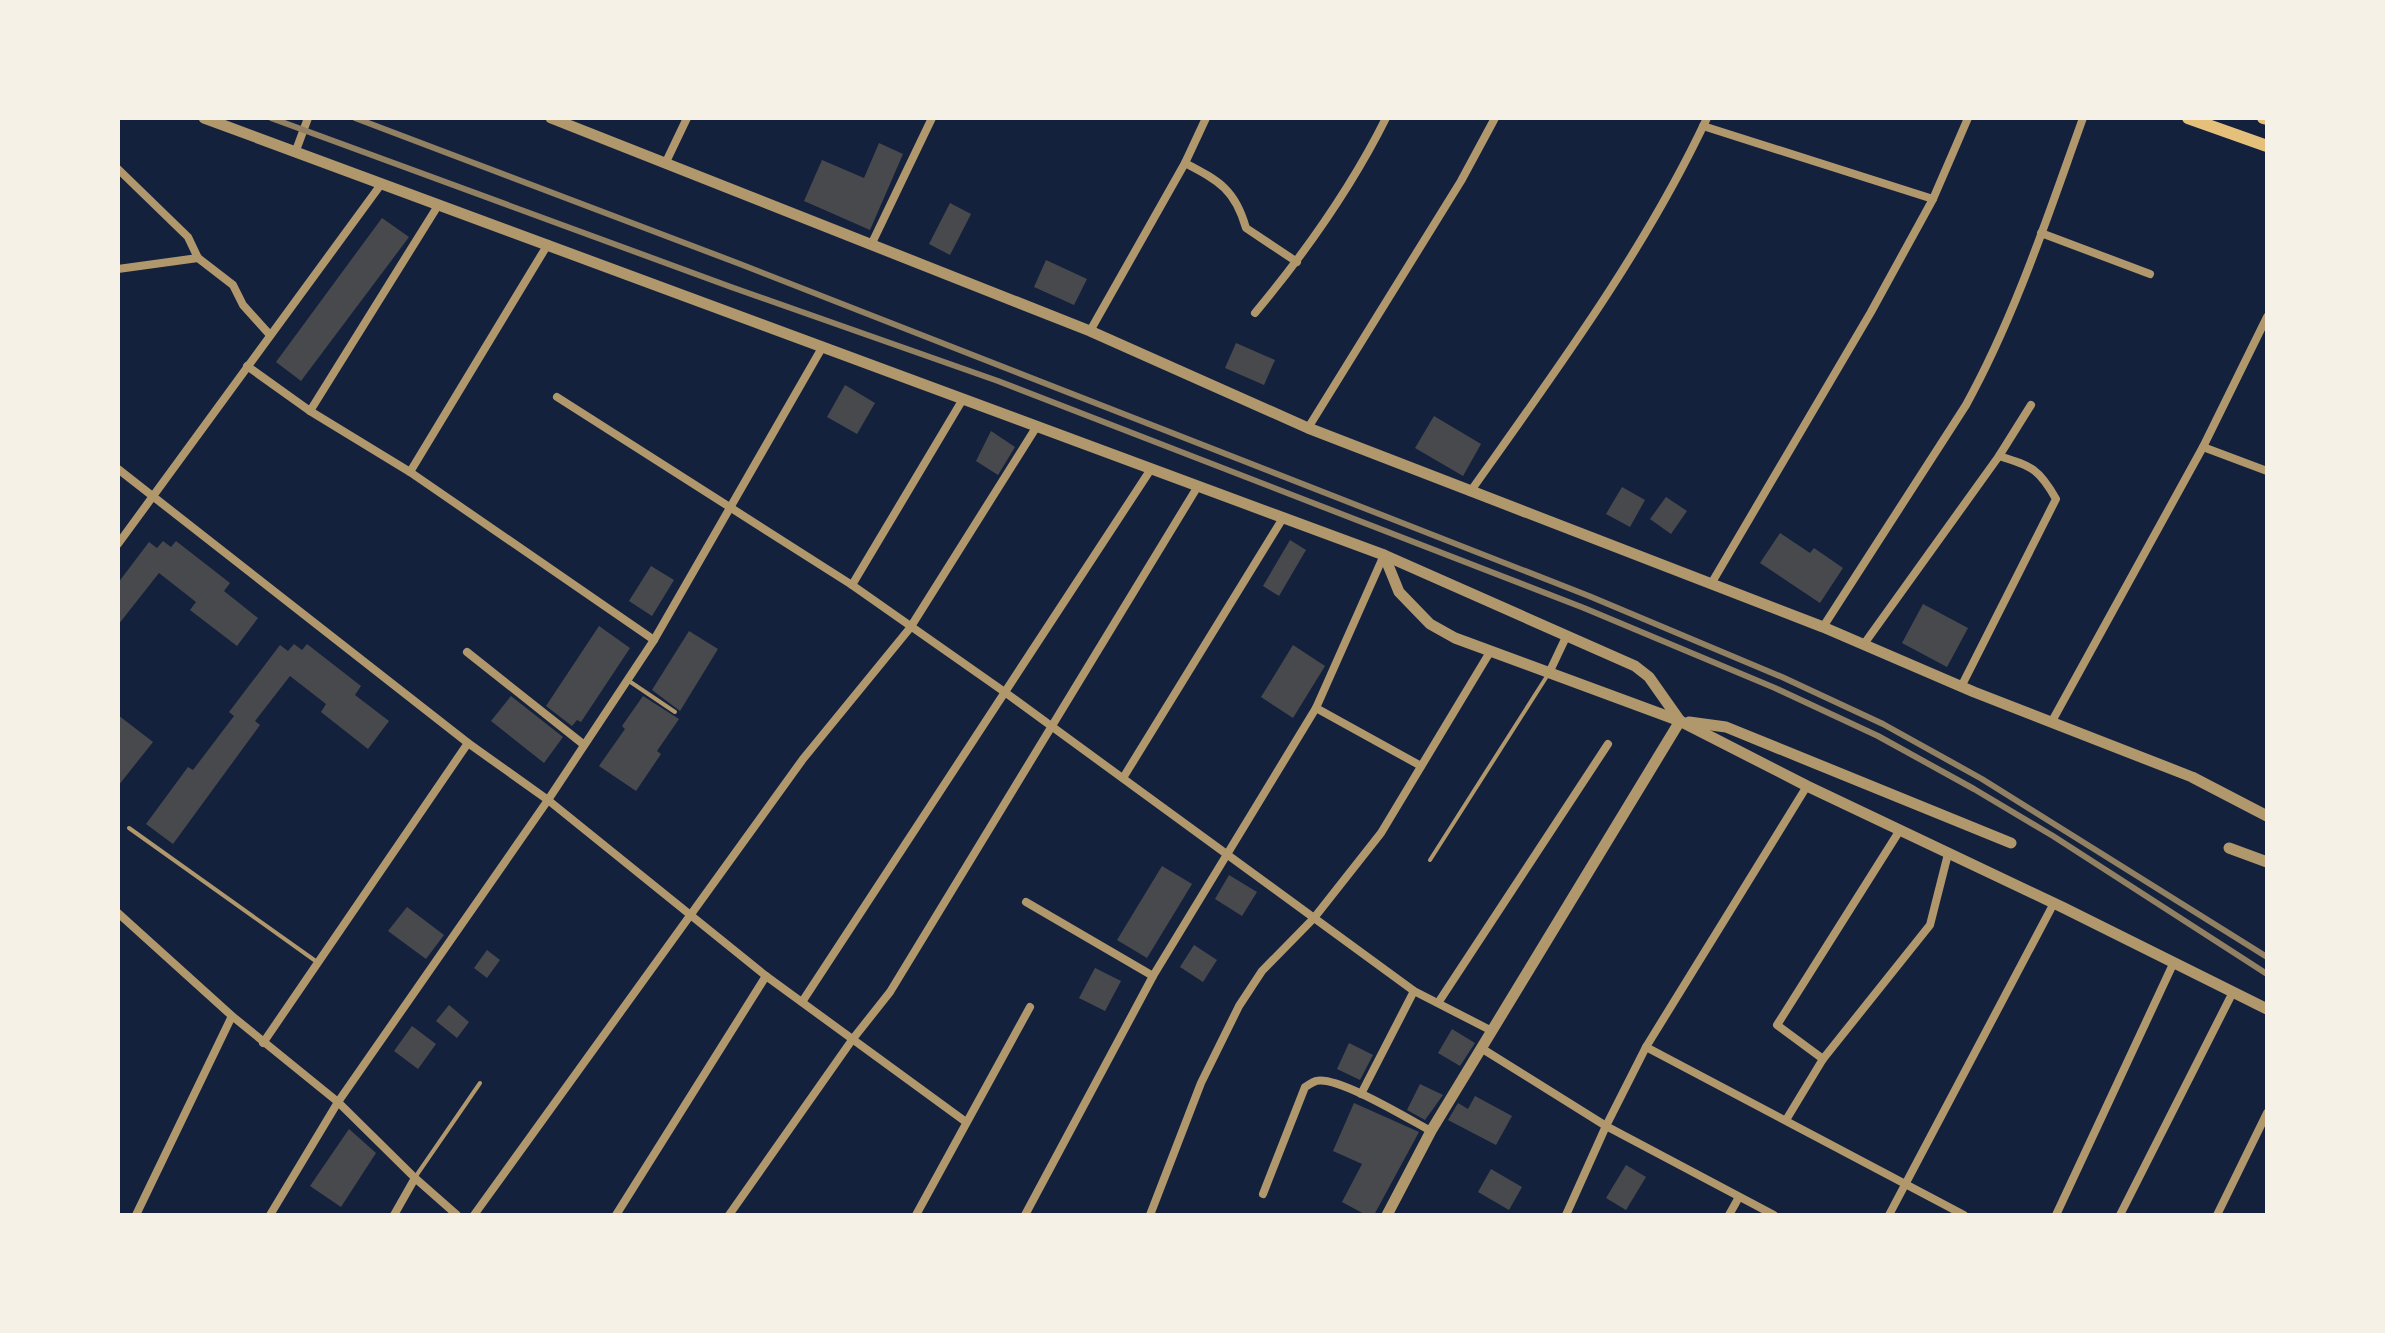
<svg xmlns="http://www.w3.org/2000/svg" width="2385" height="1333" viewBox="0 0 2385 1333" font-family="Arial,sans-serif">
	<style>
		.building { fill: #48494c }
		.lines { fill: none; stroke-linecap: round; stroke-linejoin: round }
		.service { stroke: #b1986c; stroke-width: 4 }
		.minor { stroke: #b1986c; stroke-width: 8 }
		.tertiary { stroke: #b1986c; stroke-width: 11 }
		.secondary { stroke: #e5c07b; stroke-width: 12 }
		.rail { stroke: #918062; stroke-width: 6 }
	</style>
	<rect width="100%" height="100%" fill="#14213d"/>
	<g class="building">
		<polygon points="879,143 903,154 870,230 804,201 822,160 864,178"/>
		<polygon points="950,203 971,214 950,255 929,244"/>
		<polygon points="382,218 409,237 301,381 276,362"/>
		<polygon points="1046,260 1087,279 1074,305 1034,287"/>
		<polygon points="1236,343 1275,360 1264,385 1225,368"/>
		<polygon points="845,385 875,403 857,434 827,417"/>
		<polygon points="1434,416 1481,444 1463,476 1415,448"/>
		<polygon points="991,431 1015,447 998,475 976,461"/>
		<polygon points="1622,487 1645,500 1630,527 1606,514"/>
		<polygon points="1666,497 1687,511 1671,534 1650,519"/>
		<polygon points="1780,533 1810,553 1814,548 1843,568 1820,603 1760,563"/>
		<polygon points="1290,540 1306,550 1279,596 1263,586"/>
		<polygon points="163,541 171,547 176,541 230,583 224,591 258,618 237,646 190,610 196,602 159,573 118,625 118,583 149,542 157,548"/>
		<polygon points="651,566 674,580 652,616 629,601"/>
		<polygon points="1923,604 1968,628 1947,667 1902,643"/>
		<polygon points="599,626 630,648 581,722 577,720 572,726 546,706"/>
		<polygon points="689,631 718,649 680,711 652,690"/>
		<polygon points="294,644 302,650 307,644 361,686 355,695 389,721 368,749 321,712 326,704 290,676 255,721 260,725 173,844 146,824 188,767 193,770 234,716 229,712 280,645 288,651"/>
		<polygon points="1293,645 1325,666 1293,718 1261,697"/>
		<polygon points="511,696 563,737 544,763 491,721"/>
		<polygon points="643,696 679,719 657,751 661,754 636,791 599,766 625,729 622,726"/>
		<polygon points="118,715 153,742 118,786"/>
		<polygon points="1162,866 1192,884 1147,958 1117,940"/>
		<polygon points="1229,875 1257,892 1242,916 1215,899"/>
		<polygon points="407,907 444,935 426,959 388,931"/>
		<polygon points="1194,945 1217,960 1203,982 1180,967"/>
		<polygon points="487,950 500,960 487,978 474,968"/>
		<polygon points="1095,968 1121,981 1105,1011 1079,998"/>
		<polygon points="449,1005 469,1022 457,1038 436,1021"/>
		<polygon points="412,1026 436,1044 418,1069 394,1051"/>
		<polygon points="1452,1029 1475,1043 1460,1066 1438,1053"/>
		<polygon points="1349,1043 1373,1055 1360,1080 1337,1069"/>
		<polygon points="1420,1084 1443,1095 1425,1120 1407,1110"/>
		<polygon points="1475,1096 1512,1116 1496,1145 1448,1120 1458,1103 1468,1109"/>
		<polygon points="1354,1103 1419,1132 1374,1215 1366,1215 1342,1202 1362,1164 1333,1151"/>
		<polygon points="349,1129 376,1153 341,1207 310,1186"/>
		<polygon points="1626,1165 1646,1177 1626,1210 1606,1198"/>
		<polygon points="1491,1169 1522,1187 1509,1210 1478,1192"/>
	</g>
	<g class="lines">
		<g class="service">
			<polyline points="629,681 675,712"/>
			<polyline points="129,828 317,962"/>
			<polyline points="1430,860 1549,673"/>
			<polyline points="416,1176 480,1083"/>
		</g>
		<g class="minor">
			<polyline points="1703,126 1933,199"/>
			<polyline points="295,153 308,118"/>
			<path d="M1185 163C1219 181 1235 189 1246 228L1297 262"/>
			<polyline points="665,164 687,118"/>
			<polyline points="118,169 188,237 198,258"/>
			<polyline points="2041,233 2150,274"/>
			<polyline points="871,245 932,118"/>
			<polyline points="118,269 198,258 233,285 243,305 270,335"/>
			<path d="M1255 313C1305 253 1351 188 1386 118"/>
			<polyline points="1090,331 1185,163 1206,118"/>
			<polyline points="247,366 310,411 410,472 654,640"/>
			<polyline points="557,397 852,585 1006,693 1414,991 1492,1031"/>
			<polyline points="310,411 439,204"/>
			<polyline points="1308,428 1461,181 1495,118"/>
			<polyline points="2203,447 2267,471"/>
			<polyline points="118,469 468,743 548,800 766,976 966,1122"/>
			<polyline points="410,472 548,244"/>
			<path d="M1470 492C1555 372 1644 252 1707 118"/>
			<polyline points="118,544 382,183"/>
			<polyline points="1711,584 1871,312 1933,199 1968,118"/>
			<polyline points="852,585 963,399"/>
			<path d="M1823 627 1966 405C2016 314 2048 215 2083 118"/>
			<polyline points="1864,644 1999,456 2031,405"/>
			<polyline points="467,652 583,744"/>
			<polyline points="1549,673 1566,637"/>
			<path d="M1961 687 2056 499C2039 469 2032 466 1999 456"/>
			<polyline points="1316,708 1421,766"/>
			<polyline points="2051,723 2203,447 2267,317"/>
			<polyline points="1123,778 1283,518"/>
			<polyline points="1026,902 1153,976"/>
			<polyline points="118,913 232,1016 338,1102 415,1178 457,1215"/>
			<polyline points="802,1002 1151,469"/>
			<polyline points="1438,1003 1608,744"/>
			<polyline points="263,1043 468,743"/>
			<polyline points="1646,1047 1964,1215"/>
			<polyline points="1481,1048 1606,1126 1774,1215"/>
			<polyline points="1823,1059 1777,1025 1900,830"/>
			<polyline points="1361,1094 1414,991"/>
			<polyline points="1786,1120 1823,1059 1930,925 1948,854"/>
			<path d="M1263 1194 1305 1087C1309 1085 1312 1082 1316 1081 1337 1075 1410 1120 1431 1131"/>
			<polyline points="136,1215 232,1016"/>
			<polyline points="270,1215 338,1102 548,800 654,640 823,346"/>
			<polyline points="394,1215 415,1178"/>
			<polyline points="474,1215 803,759 910,628 1037,426"/>
			<polyline points="616,1215 766,976"/>
			<polyline points="729,1215 852,1040 890,992 1198,486"/>
			<polyline points="916,1215 1030,1007"/>
			<polyline points="1025,1215 1153,976 1316,708 1384,555"/>
			<polyline points="1150,1215 1201,1083 1239,1006 1262,971 1314,918 1381,833 1490,652"/>
			<polyline points="1566,1215 1606,1126 1646,1047 1807,786"/>
			<polyline points="1729,1215 1739,1197"/>
			<polyline points="1889,1215 2054,903"/>
			<polyline points="2056,1215 2174,962"/>
			<polyline points="2120,1215 2233,992"/>
			<polyline points="2217,1215 2267,1113"/>
		</g>
		<g class="tertiary">
			<polyline points="204,118 1384,555 1635,666 1649,677 1680,721"/>
			<polyline points="551,118 1090,331 1308,428 1823,627 1974,692 2192,777 2267,816"/>
			<polyline points="1384,555 1399,592 1430,624 1455,638 1680,721 1807,786 2062,907 2267,1009"/>
			<polyline points="1689,722 1726,727 2011,843"/>
			<polyline points="2229,848 2267,862"/>
			<polyline points="1387,1215 1431,1131 1680,721"/>
		</g>
		<g class="secondary">
			<polyline points="2188,118 2267,146"/>
			<polyline points="2263,118 2267,119"/>
		</g>
		<g class="rail">
			<polyline points="271,118 731,287 998,381 1584,608 1775,688 1878,736 1974,789 2053,836 2267,974"/>
			<polyline points="355,118 740,264 1589,596 1782,677 1883,724 1982,779 2267,957"/>
		</g>
	</g>
	<rect width="2385" height="1333" fill="none" stroke="#f6f1e7" stroke-width="240"/>
</svg>
